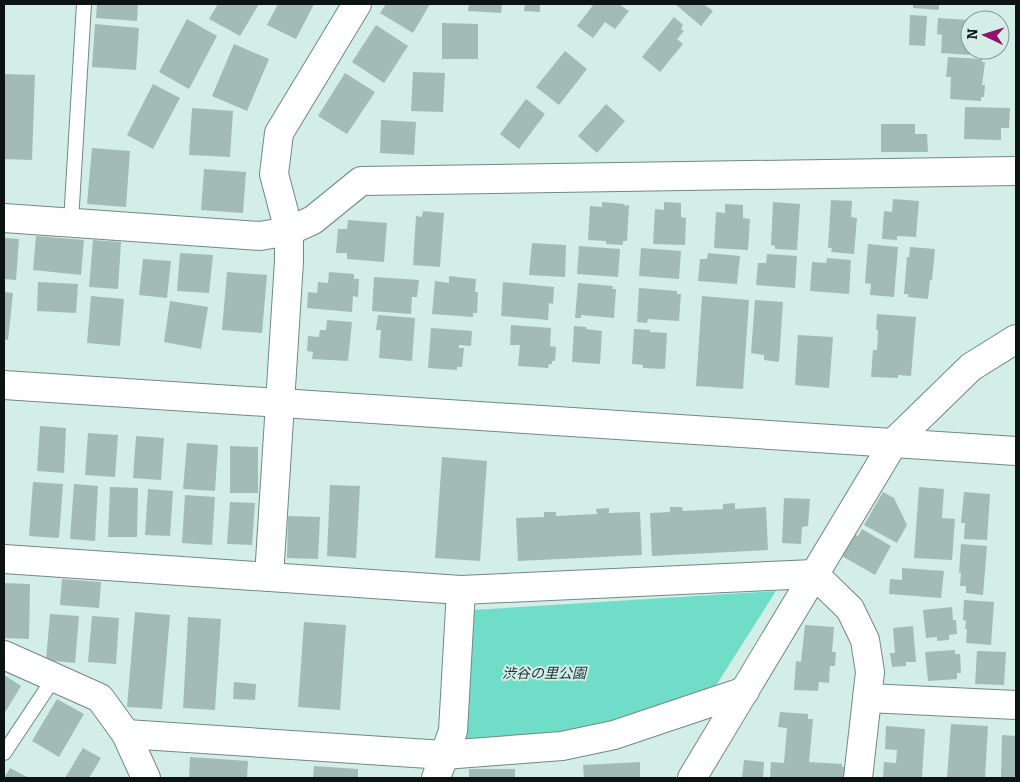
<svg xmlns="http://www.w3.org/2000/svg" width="1020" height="782" viewBox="0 0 1020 782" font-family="Bitter,'Noto Sans JP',serif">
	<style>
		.green { fill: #70ddc9 }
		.building { fill: #a2bbb6 }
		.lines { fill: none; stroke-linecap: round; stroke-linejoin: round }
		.service-casing { stroke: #718984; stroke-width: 16 }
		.minor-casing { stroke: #718984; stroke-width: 30 }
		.tertiary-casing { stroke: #718984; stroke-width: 30 }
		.service { stroke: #fff; stroke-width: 14 }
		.minor { stroke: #fff; stroke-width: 28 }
		.tertiary { stroke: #fff; stroke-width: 28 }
		.labels { text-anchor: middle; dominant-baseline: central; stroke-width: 4; stroke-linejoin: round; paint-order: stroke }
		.park-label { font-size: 14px; font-style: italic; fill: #1b302c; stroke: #d3ede7 }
	</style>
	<rect width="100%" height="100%" fill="#d3ede7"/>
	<polygon class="green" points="776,591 710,695 613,728 461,745 472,610"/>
	<g class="building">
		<polygon points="97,4 138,4 137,21 96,18"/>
		<polygon points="218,4 259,4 240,36 209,19"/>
		<polygon points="278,4 314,4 296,39 267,25"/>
		<polygon points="386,4 430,4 413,33 380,13"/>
		<polygon points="469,4 502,4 501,13 468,11"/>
		<polygon points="525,4 540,4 540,12 524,11"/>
		<polygon points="594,4 619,4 629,11 615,29 605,22 593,38 577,26"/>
		<polygon points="675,4 707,4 705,5 713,11 701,26"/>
		<polygon points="913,4 939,4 939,10 913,8"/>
		<polygon points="910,15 927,16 925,46 909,45"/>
		<polygon points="674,17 683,25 681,29 684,31 677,39 683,44 660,72 642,57"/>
		<polygon points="938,18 970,20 970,50 986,50 986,56 941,53 942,35 937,34"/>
		<polygon points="187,19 217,36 189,89 159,72"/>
		<polygon points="442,23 478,24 478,59 442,59"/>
		<polygon points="95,24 139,28 136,70 92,67"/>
		<polygon points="376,25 408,46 384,83 352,62"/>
		<polygon points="234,44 269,59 247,111 212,96"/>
		<polygon points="565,51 587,69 559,105 536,87"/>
		<polygon points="948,57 982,59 982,62 985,62 982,85 985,85 984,97 981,97 981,101 950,99 951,77 946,77"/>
		<polygon points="413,72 445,73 443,112 411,111"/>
		<polygon points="345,73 375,92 347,134 318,116"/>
		<polygon points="4,74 35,75 32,160 4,159"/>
		<polygon points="153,84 180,98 153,149 127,135"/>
		<polygon points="526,99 545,114 519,149 500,134"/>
		<polygon points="606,104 625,121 597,153 578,136"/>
		<polygon points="965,107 1010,108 1009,128 1001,128 1001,140 964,139"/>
		<polygon points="192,108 233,111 230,157 189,155"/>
		<polygon points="381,120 416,122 414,155 380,153"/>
		<polygon points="881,124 915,124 915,134 927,134 928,152 881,152"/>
		<polygon points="92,148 130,151 126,207 87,204"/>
		<polygon points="204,169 246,172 243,213 201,210"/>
		<polygon points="893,199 919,201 916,237 897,236 897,240 882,239 884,211 892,212"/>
		<polygon points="831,200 852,201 851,217 857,218 854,254 831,252 832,248 828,248"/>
		<polygon points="602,202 625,204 624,206 629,205 627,241 623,241 623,245 606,244 606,241 588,240 590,206 602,207"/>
		<polygon points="664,202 681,203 681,217 686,218 685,245 653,244 655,209 664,210"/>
		<polygon points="773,202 800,204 797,250 775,249 775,246 771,245"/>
		<polygon points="725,204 743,205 743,218 750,219 748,250 714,248 716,212 725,213"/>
		<polygon points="423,211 444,213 440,267 413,265 416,216 422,217"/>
		<polygon points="348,220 387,223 384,262 347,259 347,253 336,253 338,229 347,229"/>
		<polygon points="36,236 84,240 81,275 33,270"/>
		<polygon points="4,238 19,239 16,280 4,279"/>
		<polygon points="93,240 121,242 118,289 89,287"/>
		<polygon points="532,243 566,245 565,277 529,275"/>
		<polygon points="868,244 898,247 894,297 870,295 871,284 865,283"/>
		<polygon points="579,246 620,249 618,277 577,274"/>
		<polygon points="910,247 935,249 932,280 930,280 928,299 908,297 908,294 904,294 907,257 909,257"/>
		<polygon points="641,248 681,251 679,279 639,276"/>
		<polygon points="180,253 213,255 209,293 177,291"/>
		<polygon points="708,253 740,256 737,284 698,281 700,259 707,259"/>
		<polygon points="767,254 797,256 795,288 756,285 758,263 766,263"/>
		<polygon points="827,258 851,260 849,294 810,291 812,262 826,263"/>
		<polygon points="143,259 171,261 167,298 139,295"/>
		<polygon points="227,272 267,275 262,333 222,330"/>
		<polygon points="329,272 354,274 354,279 359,279 358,297 353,296 352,312 307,308 308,292 317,293 318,282 328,283"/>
		<polygon points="449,276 476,279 475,292 478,292 477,313 473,313 473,317 432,314 435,281 449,283"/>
		<polygon points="374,277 419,280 417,297 412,297 411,314 372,311"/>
		<polygon points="38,282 78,284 76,313 37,311"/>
		<polygon points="503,282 554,287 553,304 549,303 548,320 501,316"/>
		<polygon points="578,283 613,286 612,289 616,289 614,318 581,315 581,318 575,318"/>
		<polygon points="639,288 677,291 677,294 681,294 679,321 648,319 647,323 637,322"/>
		<polygon points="4,292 13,293 8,340 4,339"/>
		<polygon points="91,296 124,299 120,346 87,343"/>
		<polygon points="702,296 749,300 743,389 696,386"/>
		<polygon points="755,300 783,302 779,362 764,360 764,355 751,353"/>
		<polygon points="170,301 208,307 201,349 164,342"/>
		<polygon points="877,314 916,317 911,376 898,375 898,378 871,377 873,350 877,350 878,330 876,330"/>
		<polygon points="378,315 415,318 412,361 379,358 381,330 376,330"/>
		<polygon points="327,320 352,322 348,361 312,359 313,352 307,351 308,336 319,337 320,330 326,330"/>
		<polygon points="511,325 551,328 550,346 556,347 555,361 552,361 552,364 549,364 548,368 518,366 520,345 510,345"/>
		<polygon points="574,326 586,327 586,329 602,331 600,364 572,362"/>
		<polygon points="431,328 472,331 471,346 459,345 459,348 464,348 462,367 457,367 457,370 428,368"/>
		<polygon points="634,329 650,330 650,332 667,333 665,369 643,368 643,365 632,364"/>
		<polygon points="798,335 833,337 829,388 795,385"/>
		<polygon points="40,426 66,428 64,473 37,471"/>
		<polygon points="88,433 118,435 115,477 85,475"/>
		<polygon points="136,436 164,438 161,480 133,478"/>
		<polygon points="187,443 218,445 215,491 183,489"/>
		<polygon points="230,446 258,447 258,493 230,493"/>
		<polygon points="442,457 487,461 480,561 435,558"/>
		<polygon points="33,482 63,484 59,538 29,536"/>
		<polygon points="74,484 98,486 95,541 70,539"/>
		<polygon points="330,485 360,486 356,558 327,556"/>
		<polygon points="110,487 138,488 137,537 108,537"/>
		<polygon points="919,487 944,489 942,518 955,519 952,560 914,558"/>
		<polygon points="148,489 173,491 170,536 145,535"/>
		<polygon points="883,492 894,498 907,525 897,543 864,525"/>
		<polygon points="964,492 990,494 987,540 964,539 965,523 961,523"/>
		<polygon points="185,495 215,497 212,545 182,543"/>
		<polygon points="784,498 810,499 808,526 802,527 801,544 782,543"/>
		<polygon points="230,502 255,503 252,545 227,544"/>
		<polygon points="735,503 735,509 766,507 768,550 652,556 650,513 670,512 670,507 682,507 683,511 723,509 723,504"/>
		<polygon points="609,508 609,513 640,512 642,555 518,561 516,518 544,517 544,512 556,512 556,516 597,514 596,509"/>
		<polygon points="288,516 320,517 318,559 287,558"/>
		<polygon points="862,529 891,546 875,575 842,556 855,535 858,536"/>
		<polygon points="961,544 987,546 983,595 966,593 966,586 960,586 961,573 959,573"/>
		<polygon points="902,568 944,571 941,598 889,594 890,579 902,580"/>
		<polygon points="62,579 101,582 99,608 60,605"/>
		<polygon points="4,583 30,584 29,639 4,638"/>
		<polygon points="964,600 994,602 991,645 966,643 967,629 965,629 966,621 963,620"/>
		<polygon points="952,607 953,620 956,620 957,634 949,635 949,640 937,641 937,637 926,638 923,610"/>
		<polygon points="135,612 170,615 162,709 127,707"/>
		<polygon points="50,614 79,616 75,663 46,660"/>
		<polygon points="92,616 119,618 116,664 88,662"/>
		<polygon points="188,617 221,619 215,710 183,708"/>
		<polygon points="304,622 346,625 340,710 298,707"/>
		<polygon points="805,625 834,627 832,652 836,652 835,666 830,666 829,683 819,682 818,691 794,690 796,661 801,662"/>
		<polygon points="913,626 916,662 906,662 906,666 892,667 890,653 895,653 893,628"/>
		<polygon points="955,650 955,654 960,654 961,673 957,673 957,679 928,681 925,652"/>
		<polygon points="977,651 1006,652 1004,685 975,684"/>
		<polygon points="4,675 21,686 4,714"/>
		<polygon points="234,682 256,684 255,700 233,699"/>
		<polygon points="57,699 84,714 59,757 32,741"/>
		<polygon points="780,712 808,714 808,719 813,719 809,762 842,764 842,767 846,767 845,778 770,778 771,762 784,763 787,728 778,727"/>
		<polygon points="951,724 988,726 985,778 947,778"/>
		<polygon points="886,726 925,729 922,778 883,778 884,762 896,763 897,750 885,749"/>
		<polygon points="1002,735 1016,736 1016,778 1001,778"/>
		<polygon points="83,748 101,758 89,778 65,778"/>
		<polygon points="190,757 248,761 247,778 189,778"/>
		<polygon points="744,760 764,762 763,778 742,778"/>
		<polygon points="640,762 640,778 584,778 583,765"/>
		<polygon points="314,766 358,769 358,778 313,778"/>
		<polygon points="10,768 29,778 4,778"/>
		<rect x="469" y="769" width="46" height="9"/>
	</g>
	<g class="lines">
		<defs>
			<g id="service">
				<polyline points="71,222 84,4"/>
				<polyline points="4,753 54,678"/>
			</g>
			<g id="minor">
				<polyline points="4,218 260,236 289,231 313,220 361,181 1016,171"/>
				<polyline points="4,559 461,590 814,574 850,609 865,640 870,672 858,778"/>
				<polyline points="269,577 289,261 289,231 274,174 279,133 357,4"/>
				<polyline points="4,655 100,698 126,734 146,778"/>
				<polyline points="867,698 1016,705"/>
				<polyline points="126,734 444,755 562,746 614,735 745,691"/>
				<polyline points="436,778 453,731 461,590"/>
				<polyline points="692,778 894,442 971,367 1016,339"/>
			</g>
			<polyline id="tertiary" points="4,385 1016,451"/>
		</defs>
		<use href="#service" class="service-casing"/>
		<use href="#minor" class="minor-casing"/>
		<use href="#tertiary" class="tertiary-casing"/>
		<use href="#service" class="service"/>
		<use href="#minor" class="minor"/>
		<use href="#tertiary" class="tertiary"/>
	</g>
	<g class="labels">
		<g class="park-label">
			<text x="544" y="673">渋谷の里公園</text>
		</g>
	</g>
	<rect width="1020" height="782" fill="none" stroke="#0b1412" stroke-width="10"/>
	<g transform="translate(985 35) rotate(274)"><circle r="24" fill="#d3ede7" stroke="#839692"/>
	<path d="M0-4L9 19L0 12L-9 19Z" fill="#951169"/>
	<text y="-8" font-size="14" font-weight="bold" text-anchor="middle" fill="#0b1412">N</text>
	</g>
</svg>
